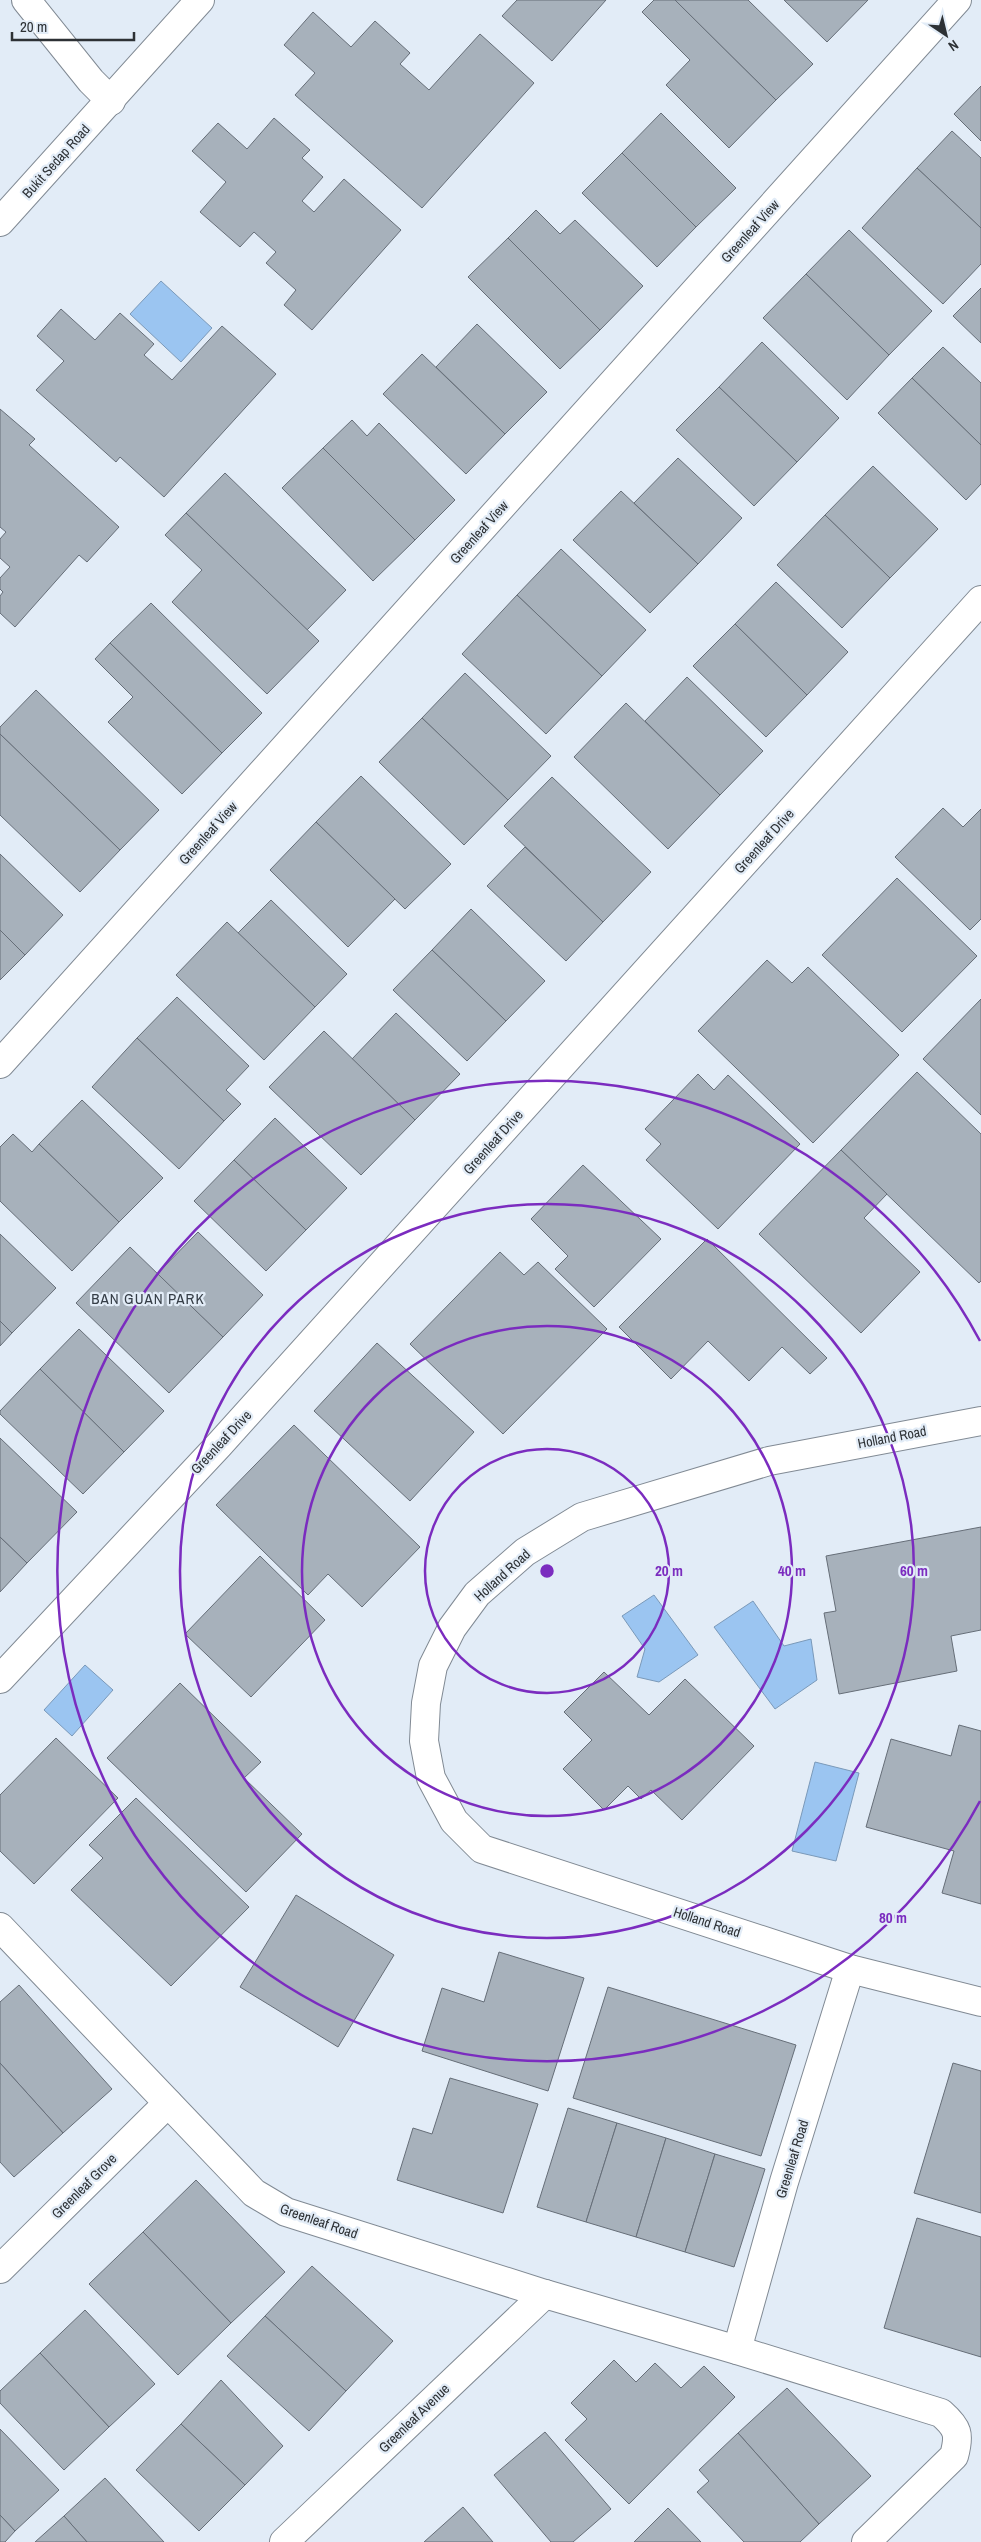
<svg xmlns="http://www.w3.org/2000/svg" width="981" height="2542" viewBox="0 0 981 2542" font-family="'Archivo Narrow',sans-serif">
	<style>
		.water { fill: #9bc5f1; stroke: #7a99b9 }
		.building { fill: #a7b1bb; stroke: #666e78 }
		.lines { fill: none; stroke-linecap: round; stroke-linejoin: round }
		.minor-casing { stroke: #818a94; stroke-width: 30 }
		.minor { stroke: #fff; stroke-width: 28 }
		.ring { fill: none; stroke: #7b2cbf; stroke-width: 2.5 }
		.labels { text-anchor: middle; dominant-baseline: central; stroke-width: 4.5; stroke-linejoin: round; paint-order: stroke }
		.street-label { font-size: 14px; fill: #2d3135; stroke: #e2ecf7 }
		.neighbourhood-label { font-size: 15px; letter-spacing: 1px; fill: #363e47; stroke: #e2ecf7 }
		.centre { fill: #7b2cbf; stroke: #e2ecf7; stroke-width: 2.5 }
		.ring-label { font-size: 15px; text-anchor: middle; font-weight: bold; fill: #7b2cbf; stroke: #e2ecf7; stroke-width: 4.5; stroke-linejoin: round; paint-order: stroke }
	</style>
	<rect width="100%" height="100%" fill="#e2ecf7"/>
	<g class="water">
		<polygon points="161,281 212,328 181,362 130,314"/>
		<polygon points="654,1595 698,1655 659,1682 637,1677 645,1649 622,1616"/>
		<polygon points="753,1601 784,1646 811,1639 817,1680 775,1709 714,1627"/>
		<polygon points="85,1665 113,1690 72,1736 44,1710"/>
		<polygon points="815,1762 859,1773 836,1861 792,1851"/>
	</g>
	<g class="building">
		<polygon points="517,0 606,0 552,61 502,16"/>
		<polygon points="654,0 675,0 776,100 729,148 666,85 690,60 642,12"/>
		<polygon points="675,0 748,0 813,64 776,100"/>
		<polygon points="784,0 868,0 827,42"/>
		<polygon points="313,12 351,47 375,21 410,53 400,64 429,90 480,34 534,83 422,208 295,95 315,73 284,45"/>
		<polygon points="981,86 981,141 954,114"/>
		<polygon points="661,113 736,188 696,227 622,153"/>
		<polygon points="274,118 310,150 302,158 323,177 302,201 314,212 344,179 401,230 312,330 284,305 296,290 266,263 276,252 254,232 240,247 200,212 226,182 192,151 218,123 247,149"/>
		<polygon points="952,131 981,158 981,228 917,168"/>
		<polygon points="622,153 696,227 657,267 582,193"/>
		<polygon points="917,168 981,228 981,264 943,304 862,228"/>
		<polygon points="536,210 560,234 575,220 643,286 600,330 508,238"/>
		<polygon points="849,230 932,311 889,355 806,274"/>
		<polygon points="508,238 600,330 560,369 468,277"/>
		<polygon points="806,274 889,355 847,400 763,318"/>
		<polygon points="981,288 981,343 953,316"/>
		<polygon points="61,309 95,340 120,313 154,344 144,355 172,380 222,326 276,374 164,497 120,457 116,462 36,390 64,361 37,336"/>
		<polygon points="477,324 547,392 505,434 436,367"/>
		<polygon points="762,342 839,418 797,462 719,387"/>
		<polygon points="943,347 981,383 981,445 912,378"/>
		<polygon points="422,354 505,434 466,474 383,394"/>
		<polygon points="912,378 981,445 981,484 966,500 878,413"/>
		<polygon points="719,387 797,462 754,506 676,430"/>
		<polygon points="0,409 35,439 29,445 119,527 87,562 79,555 15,627 0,613 0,596 3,592 0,589 0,578 10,567 0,558 0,539 6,532 0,527"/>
		<polygon points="352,420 367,436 379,423 455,500 415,540 323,448"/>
		<polygon points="323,448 415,540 373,581 282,488"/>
		<polygon points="678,458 742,518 698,564 634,503"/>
		<polygon points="873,466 938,529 890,578 825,515"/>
		<polygon points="225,473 346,590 307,630 186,513"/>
		<polygon points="621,491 698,564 650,613 573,540"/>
		<polygon points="186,513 319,641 267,694 172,602 202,570 165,535"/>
		<polygon points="825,515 890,578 842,628 777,565"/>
		<polygon points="561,549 646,630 602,676 517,595"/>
		<polygon points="776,582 848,652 807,695 735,624"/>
		<polygon points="517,595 602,676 546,734 462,654"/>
		<polygon points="151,603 262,713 222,753 110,643"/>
		<polygon points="735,624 807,695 766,737 693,666"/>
		<polygon points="110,643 222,753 182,794 108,722 133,697 95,659"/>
		<polygon points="465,673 551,756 508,800 422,718"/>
		<polygon points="687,677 763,751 720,795 645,721"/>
		<polygon points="36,690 159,810 120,850 0,734 0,727"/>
		<polygon points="626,703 720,795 668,849 574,757"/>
		<polygon points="422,718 508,800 464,845 379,762"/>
		<polygon points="0,734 120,850 80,892 0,815"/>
		<polygon points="361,776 451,864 405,909 316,822"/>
		<polygon points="552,777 651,872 603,922 504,826"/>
		<polygon points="943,808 963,827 981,809 981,919 970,930 895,857"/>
		<polygon points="316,822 395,899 348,947 270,870"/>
		<polygon points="525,847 603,922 566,961 487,886"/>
		<polygon points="0,854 63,915 25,955 0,930"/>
		<polygon points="897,878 977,956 902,1032 822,955"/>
		<polygon points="271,900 347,974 315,1007 238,933"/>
		<polygon points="471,909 545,981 506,1021 432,950"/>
		<polygon points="227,922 315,1007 264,1060 176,975"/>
		<polygon points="0,930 25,955 0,980"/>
		<polygon points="432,950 506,1021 467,1061 393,990"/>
		<polygon points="767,960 792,983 808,967 899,1055 813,1143 698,1031"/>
		<polygon points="177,997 249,1066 226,1090 241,1104 224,1121 137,1038"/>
		<polygon points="981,999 981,1115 923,1059"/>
		<polygon points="396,1013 460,1074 415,1120 352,1059"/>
		<polygon points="324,1031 415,1120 361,1175 269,1087"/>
		<polygon points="137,1038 224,1121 179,1169 92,1087"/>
		<polygon points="917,1072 981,1134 981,1281 979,1283 841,1150"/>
		<polygon points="698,1074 714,1090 728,1075 800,1144 718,1229 646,1160 661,1144 645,1129"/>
		<polygon points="82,1100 163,1178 119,1222 39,1144"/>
		<polygon points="275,1118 347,1188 306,1230 234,1160"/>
		<polygon points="13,1134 32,1152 39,1144 119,1222 72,1271 0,1201 0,1147"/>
		<polygon points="841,1150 887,1194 864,1218 920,1272 861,1333 759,1234"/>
		<polygon points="234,1160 306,1230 266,1271 194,1201"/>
		<polygon points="583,1165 661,1239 594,1307 555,1269 568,1256 531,1219"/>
		<polygon points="198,1232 263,1295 223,1337 157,1274"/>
		<polygon points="0,1234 56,1288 12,1333 0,1321"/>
		<polygon points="707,1239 827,1358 810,1374 782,1347 749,1381 708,1341 671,1379 619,1327"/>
		<polygon points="130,1247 223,1337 169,1393 76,1303"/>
		<polygon points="500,1252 524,1275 538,1262 607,1329 503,1434 410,1344"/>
		<polygon points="0,1321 12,1333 0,1346"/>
		<polygon points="79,1329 164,1411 124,1452 40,1369"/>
		<polygon points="377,1343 474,1432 410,1501 314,1411"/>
		<polygon points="40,1369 124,1452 83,1494 0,1414 0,1411"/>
		<polygon points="294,1425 420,1547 362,1607 328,1574 308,1595 216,1505"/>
		<polygon points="0,1438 77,1512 27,1563 0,1537"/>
		<polygon points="981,1527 981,1630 951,1636 957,1671 839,1694 824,1613 836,1611 826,1556"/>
		<polygon points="0,1537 27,1563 0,1592"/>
		<polygon points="260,1556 325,1620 251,1697 185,1634"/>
		<polygon points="604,1672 649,1715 685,1679 754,1746 682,1820 651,1790 641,1799 628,1786 604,1810 563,1769 592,1740 564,1712"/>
		<polygon points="180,1683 261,1762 244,1778 302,1834 246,1892 107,1758"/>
		<polygon points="959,1725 981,1731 981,1904 942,1893 954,1851 866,1827 891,1739 951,1756"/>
		<polygon points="56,1738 118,1798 34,1884 0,1851 0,1795"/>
		<polygon points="136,1798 249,1907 171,1986 71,1890 103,1858 89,1845"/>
		<polygon points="296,1895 394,1955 338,2047 240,1987"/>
		<polygon points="499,1952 584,1978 548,2091 422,2051 442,1988 484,2002"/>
		<polygon points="19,1985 112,2089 63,2133 0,2063 0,2002"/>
		<polygon points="608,1987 796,2045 761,2156 573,2098"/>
		<polygon points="0,2063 63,2133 14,2177 0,2162"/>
		<polygon points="953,2063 981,2071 981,2213 914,2193"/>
		<polygon points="450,2078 538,2104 503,2213 397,2180 413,2128 432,2134"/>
		<polygon points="568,2108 617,2123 586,2222 537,2207"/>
		<polygon points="617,2123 666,2138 636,2237 586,2222"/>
		<polygon points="666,2138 715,2154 685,2252 636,2237"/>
		<polygon points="715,2154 765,2169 734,2267 685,2252"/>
		<polygon points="196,2180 285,2272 231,2323 143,2232"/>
		<polygon points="917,2218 981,2237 981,2357 884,2328"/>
		<polygon points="143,2232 231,2323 178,2375 89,2284"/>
		<polygon points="312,2266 393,2341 346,2391 265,2316"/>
		<polygon points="85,2310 155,2384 109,2427 40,2353"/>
		<polygon points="265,2316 346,2391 309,2431 227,2356"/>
		<polygon points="40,2353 109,2427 64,2470 0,2403 0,2391"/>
		<polygon points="614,2360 636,2382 655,2363 681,2388 704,2366 735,2397 629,2504 565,2440 587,2419 571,2403"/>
		<polygon points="221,2380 283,2446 245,2485 181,2424"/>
		<polygon points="787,2388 871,2476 819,2524 738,2433"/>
		<polygon points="181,2424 245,2485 199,2531 136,2470"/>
		<polygon points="0,2429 59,2490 15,2531 0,2515"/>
		<polygon points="545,2432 611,2509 573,2542 551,2542 494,2475"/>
		<polygon points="738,2433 819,2524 800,2542 744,2542 697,2492 709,2481 699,2470"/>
		<polygon points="105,2478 164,2542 87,2542 64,2516"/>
		<polygon points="463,2507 493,2542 424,2542"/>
		<polygon points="668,2508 701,2542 634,2542"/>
		<polygon points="0,2515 15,2531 5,2542 0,2542"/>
		<polygon points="64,2516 87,2542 35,2542"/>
	</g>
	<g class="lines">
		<defs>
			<g id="minor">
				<polyline points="26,0 91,81 111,101"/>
				<polyline points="0,222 200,0"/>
				<polyline points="0,1064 957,0"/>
				<polyline points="981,1421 769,1461 582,1517 525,1552 477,1594 452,1628 433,1666 426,1703 424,1741 431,1778 454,1821 482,1849 850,1969 981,2002"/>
				<polyline points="0,1679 219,1445 981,600"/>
				<path d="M0 1927 254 2193 286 2212 545 2294 737 2350 941 2413C958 2428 960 2434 954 2456L866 2542"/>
				<polyline points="0,2269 168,2103"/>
				<polyline points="737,2350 784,2182 850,1969"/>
				<polyline points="284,2542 545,2294"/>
			</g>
		</defs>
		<use href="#minor" class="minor-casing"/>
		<use href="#minor" class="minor"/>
	</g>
	<g class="ring">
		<circle cx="547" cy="1571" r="122"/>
		<circle cx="547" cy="1571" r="245"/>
		<circle cx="547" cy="1571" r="367"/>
		<path d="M980 1801A490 490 0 1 1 980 1341"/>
	</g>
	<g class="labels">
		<g class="street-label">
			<text transform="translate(56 161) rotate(-48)">Bukit Sedap Road</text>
			<text transform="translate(750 231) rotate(-48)">Greenleaf View</text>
			<text transform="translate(479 532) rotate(-48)">Greenleaf View</text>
			<text transform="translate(208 833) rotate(-48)">Greenleaf View</text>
			<text transform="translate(764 841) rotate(-48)">Greenleaf Drive</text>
			<text transform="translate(493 1142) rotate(-48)">Greenleaf Drive</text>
			<text transform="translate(892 1437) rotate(-11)">Holland Road</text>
			<text transform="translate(221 1442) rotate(-47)">Greenleaf Drive</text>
			<text transform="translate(502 1575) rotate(-42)">Holland Road</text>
			<text transform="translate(707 1922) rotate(18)">Holland Road</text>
			<text transform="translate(792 2159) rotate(-73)">Greenleaf Road</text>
			<text transform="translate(84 2186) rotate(-45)">Greenleaf Grove</text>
			<text transform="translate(319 2221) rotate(19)">Greenleaf Road</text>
			<text transform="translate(414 2418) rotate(-44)">Greenleaf Avenue</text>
		</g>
		<g class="neighbourhood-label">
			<text x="148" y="1298">BAN GUAN PARK</text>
		</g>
	</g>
	<circle cx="547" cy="1571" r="8" class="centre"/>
	<g class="ring-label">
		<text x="669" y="1576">20 m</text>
		<text x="792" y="1576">40 m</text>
		<text x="914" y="1576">60 m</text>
		<text x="893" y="1923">80 m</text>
	</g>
	<g transform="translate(946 35) rotate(145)" stroke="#e2ecf7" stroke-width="4" paint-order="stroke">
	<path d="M0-4L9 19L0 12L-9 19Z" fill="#2d3135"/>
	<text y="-8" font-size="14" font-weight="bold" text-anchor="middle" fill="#2d3135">N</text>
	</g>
	<path d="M12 32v8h122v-8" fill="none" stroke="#2d3135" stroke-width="2.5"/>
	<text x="20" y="32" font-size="15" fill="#2d3135" stroke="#e2ecf7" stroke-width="4" paint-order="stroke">20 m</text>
</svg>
